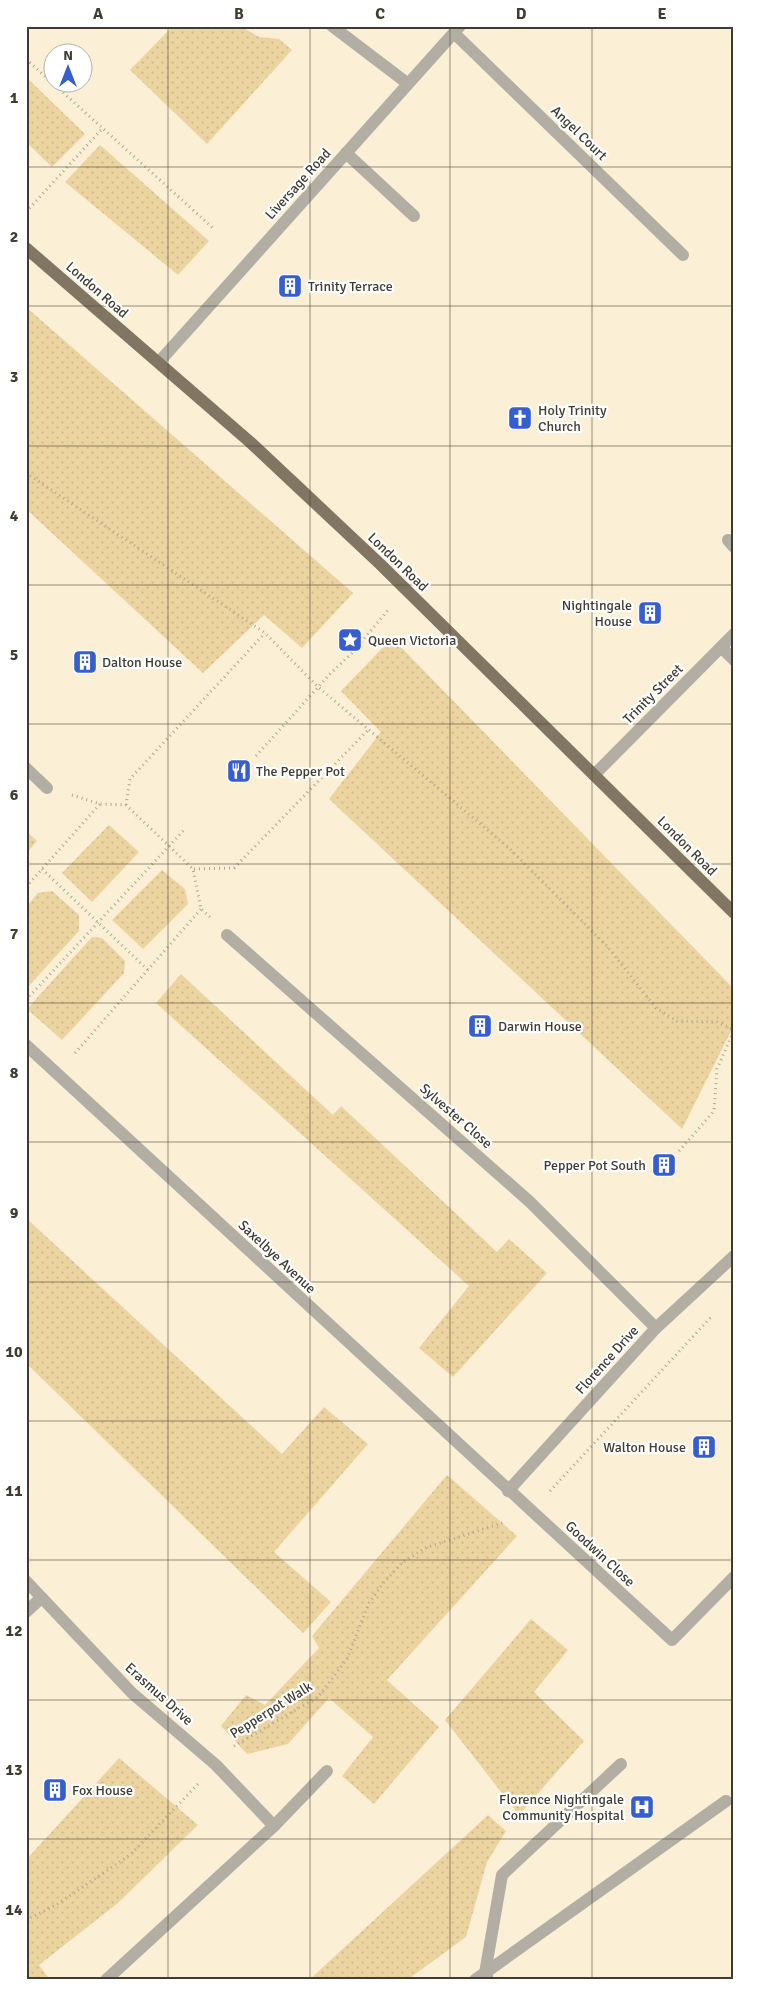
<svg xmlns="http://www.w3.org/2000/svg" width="760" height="2006" viewBox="0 0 760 2006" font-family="Signika,sans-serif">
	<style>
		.grass { fill: url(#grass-dots) }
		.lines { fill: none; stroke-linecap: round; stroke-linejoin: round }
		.path { stroke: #b0a693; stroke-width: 3; stroke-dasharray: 1 4; stroke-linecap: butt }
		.minor { stroke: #b3aea3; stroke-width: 12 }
		.major { stroke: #807663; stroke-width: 12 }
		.grid { fill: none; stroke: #413c32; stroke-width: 1; stroke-opacity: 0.55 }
		.labels { text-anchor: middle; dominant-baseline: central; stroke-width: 4.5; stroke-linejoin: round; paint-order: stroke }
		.street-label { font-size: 14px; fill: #413c32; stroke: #fff }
		.poi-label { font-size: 14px; fill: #413c32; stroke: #fff; text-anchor: start }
		.neatline { fill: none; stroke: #413c32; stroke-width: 2 }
		.grid-label { font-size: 16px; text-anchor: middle; font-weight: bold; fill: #413c32 }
	</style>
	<defs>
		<pattern id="grass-dots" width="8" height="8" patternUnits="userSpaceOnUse" patternTransform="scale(1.25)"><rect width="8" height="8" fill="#ecd4a1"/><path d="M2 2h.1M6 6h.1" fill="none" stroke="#ccb78b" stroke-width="1.8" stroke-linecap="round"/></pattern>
	</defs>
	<rect width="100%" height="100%" fill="#fbefd5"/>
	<g class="grass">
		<polygon points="173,26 240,26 259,37 279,39 292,50 207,144 130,70"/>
		<polygon points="26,77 85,134 52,167 26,142"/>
		<polygon points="100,145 209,241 178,275 65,182"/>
		<polygon points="26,307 353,593 302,648 264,615 203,673 26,509"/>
		<polygon points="392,638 734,989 734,1025 682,1129 329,799 381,732 341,691"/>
		<polygon points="109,825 139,852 92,902 62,873"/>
		<polygon points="26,831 37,841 26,854"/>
		<polygon points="162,870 185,889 188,904 143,949 112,920"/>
		<polygon points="52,891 79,915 79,931 26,989 26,907 38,893"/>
		<polygon points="92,937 102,938 125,961 124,973 62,1040 27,1009"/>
		<polygon points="181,974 333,1115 341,1106 497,1252 509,1239 547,1273 453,1377 419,1348 469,1286 156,1003"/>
		<polygon points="26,1218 282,1454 324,1407 368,1444 274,1552 331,1602 303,1633 26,1363"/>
		<polygon points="447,1475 517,1536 387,1680 439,1727 374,1804 342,1776 373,1737 329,1698 288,1744 247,1754 221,1726 246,1695 265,1705 319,1648 312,1636"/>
		<polygon points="531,1619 568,1650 534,1692 584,1741 519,1815 445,1720"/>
		<polygon points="119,1758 198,1825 118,1903 39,1965 50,1980 26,1980 26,1860"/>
		<polygon points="488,1815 506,1831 487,1862 466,1937 407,1980 309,1980"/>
	</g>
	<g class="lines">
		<g class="path">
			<polyline points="26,59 213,228"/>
			<polyline points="26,212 102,129"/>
			<polyline points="26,473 265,633 318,687 509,848 607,946 656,1008 677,1021 717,1022 734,1030"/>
			<polyline points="256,756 329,675 352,653 389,609"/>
			<polyline points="72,795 100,804 126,805 193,869 201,909 210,917"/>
			<polyline points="126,805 130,779 265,633"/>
			<polyline points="42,869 149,971"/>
			<polyline points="194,869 234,868 369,729"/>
			<polyline points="26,887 100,804"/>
			<polyline points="26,1000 184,830"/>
			<polyline points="75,1053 201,909"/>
			<polyline points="679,1151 714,1111 717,1069 734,1030"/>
			<polyline points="550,1491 712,1316"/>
			<polyline points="234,1746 318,1697 347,1659 369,1603 384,1582 402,1563 425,1548 505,1522"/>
			<polyline points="26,1920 56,1905 130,1855 199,1783"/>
		</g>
		<g class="minor">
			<polyline points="332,26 407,83"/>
			<polyline points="454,33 683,255"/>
			<polyline points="346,153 414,216"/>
			<polyline points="159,362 460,26"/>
			<polyline points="728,540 734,547"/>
			<polyline points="721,647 734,660"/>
			<polyline points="26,768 47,788"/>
			<polyline points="594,775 734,634"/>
			<polyline points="227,935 530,1202 656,1328"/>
			<polyline points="26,1045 672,1640 734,1577"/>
			<polyline points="508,1491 656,1328 734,1256"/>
			<polyline points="26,1581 132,1693 216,1765 274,1826 106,1980"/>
			<polyline points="26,1612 41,1598"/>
			<polyline points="274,1826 327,1771"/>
			<polyline points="487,1976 485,1973 502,1875 621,1764"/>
			<polyline points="475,1980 726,1801"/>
		</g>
		<polyline class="major" points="26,248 250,442 298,487 380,564 734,913"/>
	</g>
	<path class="grid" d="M168 26V1980M310 26V1980M450 26V1980M592 26V1980M26 167H734M26 306H734M26 446H734M26 585H734M26 724H734M26 864H734M26 1003H734M26 1142H734M26 1282H734M26 1421H734M26 1560H734M26 1700H734M26 1839H734"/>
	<defs>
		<symbol id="building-square" viewBox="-11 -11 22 22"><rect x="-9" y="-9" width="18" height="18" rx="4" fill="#375ecf" stroke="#fff"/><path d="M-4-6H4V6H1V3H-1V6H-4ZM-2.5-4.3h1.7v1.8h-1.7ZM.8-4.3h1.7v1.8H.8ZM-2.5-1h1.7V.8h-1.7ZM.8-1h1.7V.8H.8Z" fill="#fff"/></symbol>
		<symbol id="church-square" viewBox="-11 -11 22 22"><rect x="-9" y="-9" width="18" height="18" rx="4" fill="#375ecf" stroke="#fff"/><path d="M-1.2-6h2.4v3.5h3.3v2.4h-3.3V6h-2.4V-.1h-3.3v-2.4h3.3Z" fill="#fff"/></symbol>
		<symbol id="sight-square" viewBox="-11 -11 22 22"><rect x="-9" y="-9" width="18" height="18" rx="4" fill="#375ecf" stroke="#fff"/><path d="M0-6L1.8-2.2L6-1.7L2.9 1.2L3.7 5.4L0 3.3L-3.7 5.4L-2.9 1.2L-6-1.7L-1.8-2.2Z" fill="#fff"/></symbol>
		<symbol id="restaurant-square" viewBox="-11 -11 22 22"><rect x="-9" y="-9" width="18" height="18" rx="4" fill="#375ecf" stroke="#fff"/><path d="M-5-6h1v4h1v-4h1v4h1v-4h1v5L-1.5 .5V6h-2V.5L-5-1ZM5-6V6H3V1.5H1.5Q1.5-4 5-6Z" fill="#fff"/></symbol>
		<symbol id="hospital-square" viewBox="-11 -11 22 22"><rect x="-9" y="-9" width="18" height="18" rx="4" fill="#375ecf" stroke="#fff"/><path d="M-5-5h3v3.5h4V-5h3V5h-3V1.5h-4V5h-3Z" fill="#fff"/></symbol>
	</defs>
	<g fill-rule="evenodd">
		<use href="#building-square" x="276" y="272" width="28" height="28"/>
		<use href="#church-square" x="506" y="404" width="28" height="28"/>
		<use href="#building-square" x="636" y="599" width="28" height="28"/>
		<use href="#sight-square" x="336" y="626" width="28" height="28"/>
		<use href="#building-square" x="71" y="648" width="28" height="28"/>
		<use href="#restaurant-square" x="225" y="757" width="28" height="28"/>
		<use href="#building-square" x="466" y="1012" width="28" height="28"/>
		<use href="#building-square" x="650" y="1151" width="28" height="28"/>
		<use href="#building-square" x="690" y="1433" width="28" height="28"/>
		<use href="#building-square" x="41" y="1776" width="28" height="28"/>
		<use href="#hospital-square" x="628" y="1793" width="28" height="28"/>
	</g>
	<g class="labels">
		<g class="street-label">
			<text transform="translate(579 133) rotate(44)">Angel Court</text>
			<text transform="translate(298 184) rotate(-48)">Liversage Road</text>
			<text transform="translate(97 290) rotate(41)">London Road</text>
			<text transform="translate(398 562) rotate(44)">London Road</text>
			<text transform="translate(653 694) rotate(-45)">Trinity Street</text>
			<text transform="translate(687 846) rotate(45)">London Road</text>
			<text transform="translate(456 1116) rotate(41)">Sylvester Close</text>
			<text transform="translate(277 1257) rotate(43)">Saxelbye Avenue</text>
			<text transform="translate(607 1360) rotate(-48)">Florence Drive</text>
			<text transform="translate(600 1554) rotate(43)">Goodwin Close</text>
			<text transform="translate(159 1694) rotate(42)">Erasmus Drive</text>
			<text transform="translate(271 1710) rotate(-32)">Pepperpot Walk</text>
		</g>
		<g class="poi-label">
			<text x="308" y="286">Trinity Terrace</text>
			<text x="538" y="410">Holy Trinity<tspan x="538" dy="16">Church</tspan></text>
			<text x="632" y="605" text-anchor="end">Nightingale<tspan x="632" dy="16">House</tspan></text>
			<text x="368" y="640">Queen Victoria</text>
			<text x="102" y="662">Dalton House</text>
			<text x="256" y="771">The Pepper Pot</text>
			<text x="498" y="1026">Darwin House</text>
			<text x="646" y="1165" text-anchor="end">Pepper Pot South</text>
			<text x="686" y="1447" text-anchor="end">Walton House</text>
			<text x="72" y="1790">Fox House</text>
			<text x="624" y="1799" text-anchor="end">Florence Nightingale<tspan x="624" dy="16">Community Hospital</tspan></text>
		</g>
	</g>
	<rect width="760" height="2006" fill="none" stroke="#ffffff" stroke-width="55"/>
	<g transform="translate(68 68)"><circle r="24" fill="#ffffff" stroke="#b3b1ad"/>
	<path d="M0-4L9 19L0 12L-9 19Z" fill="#375ecf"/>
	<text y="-8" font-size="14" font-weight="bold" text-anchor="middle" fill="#413c32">N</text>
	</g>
	<rect x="28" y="28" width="704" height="1950" class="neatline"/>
	<g class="grid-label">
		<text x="98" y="19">A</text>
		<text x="239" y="19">B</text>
		<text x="380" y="19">C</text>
		<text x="521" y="19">D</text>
		<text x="662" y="19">E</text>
		<text x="14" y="103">1</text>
		<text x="14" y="242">2</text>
		<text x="14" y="382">3</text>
		<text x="14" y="521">4</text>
		<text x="14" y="660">5</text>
		<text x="14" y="800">6</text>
		<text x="14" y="939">7</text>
		<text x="14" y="1078">8</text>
		<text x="14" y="1218">9</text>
		<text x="14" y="1357">10</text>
		<text x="14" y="1496">11</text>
		<text x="14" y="1636">12</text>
		<text x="14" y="1775">13</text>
		<text x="14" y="1915">14</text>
	</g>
</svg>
